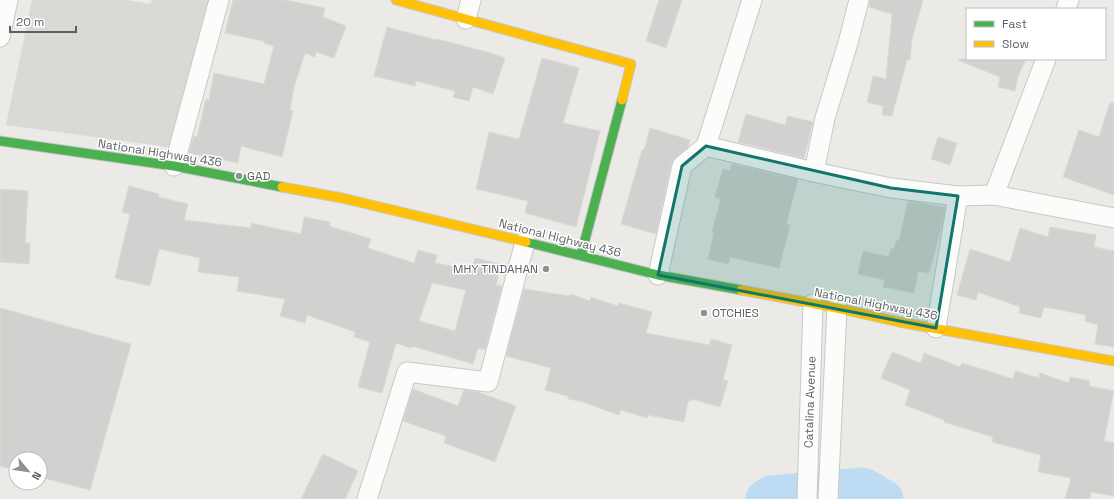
<svg xmlns="http://www.w3.org/2000/svg" width="1114" height="499" viewBox="0 0 1114 499" font-family="'Space Grotesk',sans-serif">
	<style>
		.industrial { fill: #dbd9d6 }
		.lines { fill: none; stroke-linecap: round; stroke-linejoin: round }
		.river { stroke: #bddcf3; stroke-width: 39 }
		.building { fill: #d2d1cf; stroke: #dad9d6; fill-rule: evenodd }
		.street-casing { stroke: #c8c8c8; stroke-width: 21 }
		.fast-casing { stroke: #c8c8c7; stroke-width: 11 }
		.slow-casing { stroke: #c8c8c7; stroke-width: 11 }
		.street { stroke: #fcfcfb; stroke-width: 19 }
		.fast { stroke: #4caf50; stroke-width: 9 }
		.slow { stroke: #ffc107; stroke-width: 9 }
		.marked { fill: #0f766e; fill-opacity: 0.2; stroke: #0f766e; stroke-width: 3; stroke-linejoin: round }
		.poi-dot { fill: #8e9091; stroke: #fff; stroke-width: 1.5 }
		.labels { text-anchor: middle; dominant-baseline: central; stroke-width: 3; stroke-linejoin: round; paint-order: stroke }
		.street-label { font-size: 12px; fill: #5c5f63; stroke: #fff }
		.poi-label { font-size: 12px; fill: #5c5f63; stroke: #fff; text-anchor: start }
	</style>
	<rect width="100%" height="100%" fill="#ebeae6"/>
	<polygon class="industrial" points="32,0 127,0 150,4 152,0 212,0 175,148 6,125"/>
	<g class="lines">
		<polyline class="river" points="765,499 771,495 863,487 884,499"/>
	</g>
	<g class="building">
		<polygon points="233,0 286,0 325,8 323,17 346,26 334,58 316,52 315,57 305,53 294,87 290,110 293,111 282,157 241,146 238,163 189,153 194,136 197,137 206,99 209,100 214,73 264,84 274,46 264,43 264,41 225,33"/>
		<polygon points="659,0 682,0 666,48 646,41"/>
		<polygon points="870,0 923,0 912,39 910,60 907,60 892,116 882,115 883,106 867,102 873,76 886,79 892,14 869,7"/>
		<polygon points="387,27 436,40 437,39 487,52 505,58 493,94 473,87 469,101 453,97 455,91 416,81 415,86 374,76"/>
		<polygon points="542,58 579,68 563,123 600,131 576,227 525,213 528,201 476,189 489,132 519,139"/>
		<polygon points="958,59 1026,59 1018,76 1015,91 998,87 1000,77 958,60"/>
		<polygon points="1110,103 1114,103 1114,195 1063,177 1079,130 1099,137"/>
		<polygon points="746,114 785,125 788,116 813,122 804,158 738,142"/>
		<polygon points="650,128 690,140 688,147 675,158 671,164 656,234 621,224 642,150 644,150"/>
		<polygon points="938,137 957,143 950,165 931,159"/>
		<polygon points="732,164 798,179 786,224 790,225 779,268 730,257 728,264 708,259 714,233 712,232 721,199 715,197 723,169 730,171"/>
		<path d="M129 186 159 194 158 197 188 204 184 220 251 228V223L301 234 304 217 330 222 329 226 371 239 368 248 414 263 418 250 437 255 435 263 472 270 475 258 501 264 496 285 502 286 485 350 478 348 473 364 412 346 411 348 396 343 382 393 358 387 370 342 354 337 355 332 307 315 305 323 280 316 285 299 237 291 239 277 198 272 200 258 159 249 150 286 115 278 130 214 122 212ZM432 283 466 290 455 331 419 321Z"/>
		<polygon points="0,189 28,191 25,243 30,243 29,264 0,262"/>
		<polygon points="908,201 945,207 941,229 929,273 918,271 914,293 883,287 885,280 858,274 863,251 889,257 891,249 894,249 897,240 899,241"/>
		<polygon points="1050,227 1096,235 1094,247 1114,251 1114,347 1095,344 1098,325 1085,321 1086,315 1044,307 1041,318 1019,313 1020,307 978,292 976,300 957,295 970,249 1010,262 1020,228 1048,237"/>
		<polygon points="524,289 570,296 570,294 590,301 591,297 618,306 619,303 652,312 646,333 709,345 711,339 732,345 723,380 728,381 720,407 692,399 691,401 688,401 684,422 648,415 647,418 621,410 619,415 580,401 568,399 568,396 545,390 551,368 506,356"/>
		<polygon points="0,308 131,344 90,490 40,477 40,459 16,459 16,470 0,466"/>
		<polygon points="892,352 921,363 924,353 960,367 962,363 1013,379 1015,371 1039,378 1040,373 1069,383 1070,377 1090,381 1089,386 1114,391 1104,441 1114,443 1114,496 1091,492 1090,499 1065,499 1071,478 1038,472 1041,455 992,442 993,437 944,422 944,420 905,405 910,390 881,378"/>
		<polygon points="413,389 458,406 464,390 478,392 516,406 495,462 444,443 446,436 403,421"/>
		<polygon points="323,454 358,471 345,499 301,499"/>
	</g>
	<g class="lines">
		<defs>
			<g id="street">
				<polyline points="1066,9 1069,0"/>
				<polyline points="466,19 471,0"/>
				<polyline points="0,37 8,0"/>
				<polyline points="706,146 814,172 891,188 958,196 994,195 1114,218"/>
				<polyline points="174,166 219,0"/>
				<polyline points="814,172 825,118 848,43 859,0"/>
				<polyline points="994,195 1046,59"/>
				<polyline points="658,275 682,166 706,146 752,0"/>
				<polyline points="936,328 958,196"/>
				<polyline points="367,499 407,372 488,382 525,242"/>
				<polyline points="807,499 813,304"/>
				<polyline points="828,499 837,308"/>
			</g>
			<g id="fast">
				<polyline points="0,141 174,166 282,187"/>
				<polyline points="526,242 658,275 741,290"/>
				<polyline points="581,255 622,100"/>
			</g>
			<g id="slow">
				<polyline points="396,0 631,64 622,100"/>
				<polyline points="282,187 342,198 526,242"/>
				<polyline points="741,290 837,308 899,322 1114,361"/>
			</g>
		</defs>
		<use href="#street" class="street-casing"/>
		<use href="#fast" class="fast-casing"/>
		<use href="#slow" class="slow-casing"/>
		<use href="#street" class="street"/>
		<use href="#fast" class="fast"/>
		<use href="#slow" class="slow"/>
	</g>
	<path class="marked" d="M706 146 891 188 958 196 936 328 658 275 682 166Z"/>
	<g class="poi-dot">
		<circle cx="239" cy="176" r="4"/>
		<circle cx="546" cy="269" r="4"/>
		<circle cx="704" cy="313" r="4"/>
	</g>
	<g class="labels">
		<g class="street-label">
			<text transform="translate(160 153) rotate(9)">National Highway 436</text>
			<text transform="translate(560 238) rotate(14)">National Highway 436</text>
			<text transform="translate(876 304) rotate(11)">National Highway 436</text>
			<text transform="translate(810 402) rotate(-88)">Catalina Avenue</text>
		</g>
		<g class="poi-label">
			<text x="247" y="176">GAD</text>
			<text x="538" y="269" text-anchor="end">MHY TINDAHAN</text>
			<text x="712" y="313">OTCHIES</text>
		</g>
	</g>
	<rect x="966" y="8" width="140" height="52" fill="#ffffff" stroke="#bebfc1"/>
	<rect x="974" y="21" width="20" height="6" fill="#4caf50" stroke="#bebfc1"/>
	<text x="1002" y="28" font-size="12" fill="#5c5f63">Fast</text>
	<rect x="974" y="41" width="20" height="6" fill="#ffc107" stroke="#bebfc1"/>
	<text x="1002" y="48" font-size="12" fill="#5c5f63">Slow</text>
	<g transform="translate(28 471) rotate(119)"><circle r="19" fill="#ffffff" stroke="#bebfc1"/>
	<path d="M0-3L7 15L0 10L-7 15Z" fill="#8e9091"/>
	<text y="-6" font-size="11" font-weight="bold" text-anchor="middle" fill="#5c5f63">N</text>
	</g>
	<path d="M10 26v6h66v-6" fill="none" stroke="#5c5f63" stroke-width="2"/>
	<text x="16" y="26" font-size="12" fill="#5c5f63" stroke="#ffffff" stroke-width="3" paint-order="stroke">20 m</text>
</svg>
